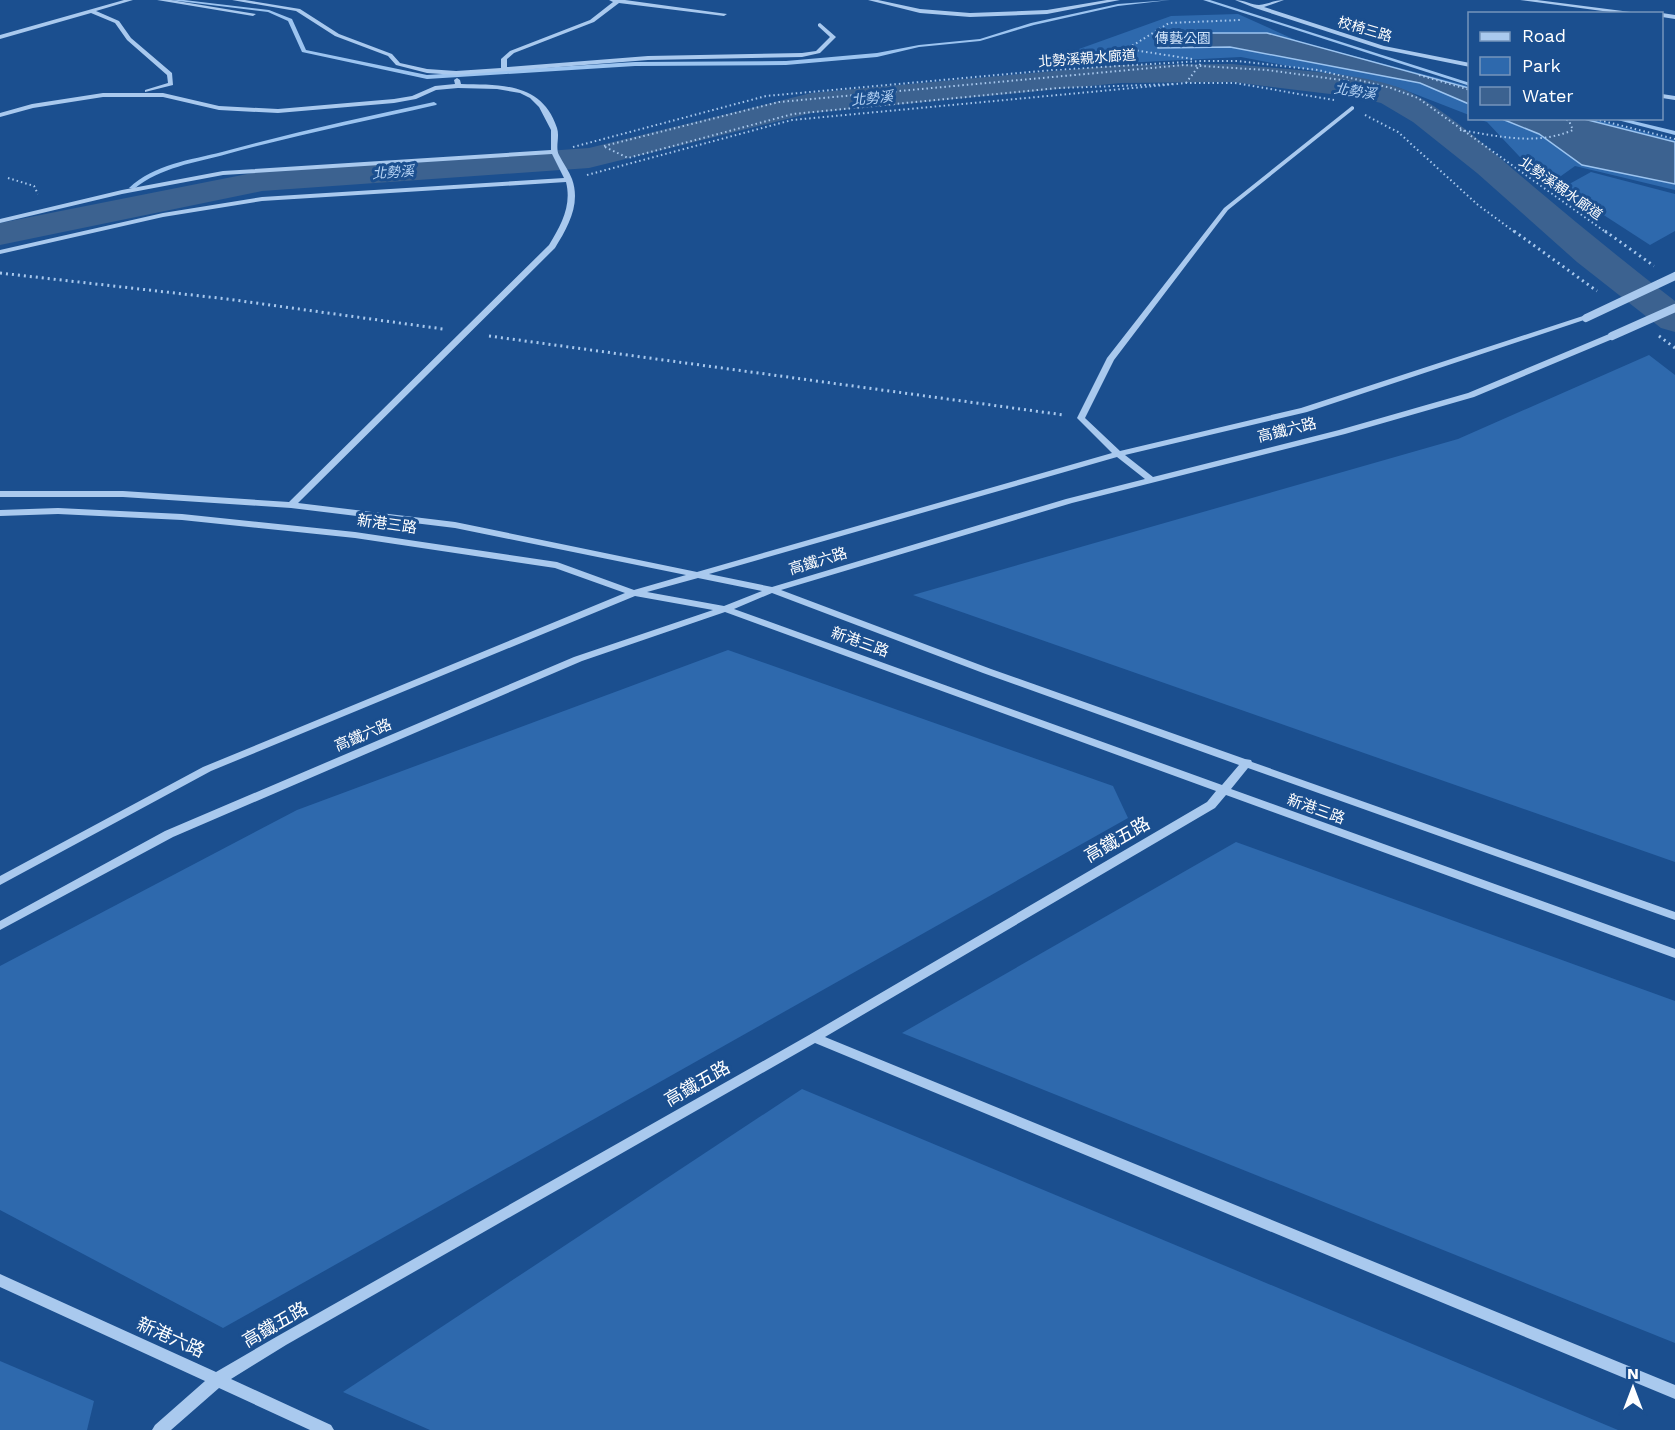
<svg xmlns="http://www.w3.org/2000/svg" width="1675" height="1430" viewBox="0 0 1675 1430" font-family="'Work Sans','Noto Sans TC',sans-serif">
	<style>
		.green { fill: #2e69ad }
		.water { fill: #3c6290; stroke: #9cc4f0; stroke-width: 1.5 }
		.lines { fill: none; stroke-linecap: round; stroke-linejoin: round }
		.stream { fill: #9cc4f0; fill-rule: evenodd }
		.river { fill: #3c6290; fill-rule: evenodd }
		.path-far1 { stroke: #a9c9ee; stroke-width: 2; stroke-dasharray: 1.5 3; stroke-linecap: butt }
		.path { stroke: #a9c9ee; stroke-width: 3; stroke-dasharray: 2 4; stroke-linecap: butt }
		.minor { fill: #a9c9ee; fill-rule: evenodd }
		.path-bridge { stroke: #a9c9ee; stroke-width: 2; stroke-dasharray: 1.5 3; stroke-linecap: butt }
		.minor-bridge { stroke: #a9c9ee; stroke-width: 8 }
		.labels { text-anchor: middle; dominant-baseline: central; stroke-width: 6; stroke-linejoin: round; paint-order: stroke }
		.far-street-label { font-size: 14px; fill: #fff; stroke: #1b4f8f }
		.far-park-label { font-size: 14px; fill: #cfe3fa; stroke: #1b4f8f }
		.far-water-label { font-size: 14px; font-style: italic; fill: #b5d3f5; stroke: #1b4f8f }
		.street-label { font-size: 15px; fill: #fff; stroke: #1b4f8f }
		.near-street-label { font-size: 18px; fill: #fff; stroke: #1b4f8f }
	</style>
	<rect width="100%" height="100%" fill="#1b4f8f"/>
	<g class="green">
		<polygon points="1238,14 1300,42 1469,86 1469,115 1397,87 1241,57 1064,66 1079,49 1171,16"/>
		<polygon points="1478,119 1593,119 1675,140 1675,190 1575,166 1547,186 1487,122"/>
		<polygon points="1591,172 1675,194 1675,231 1650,245 1562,188"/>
		<polygon points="1649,355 1675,375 1675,862 913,595 1458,439"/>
		<polygon points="728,650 1113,786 1128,818 223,1328 0,1210 0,966 297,810"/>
		<polygon points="1236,842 1675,1001 1675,1343 902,1033"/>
		<polygon points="802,1089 1618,1430 430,1430 343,1392"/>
		<polygon points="0,1361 94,1401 87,1430 0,1430"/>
	</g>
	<g class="water">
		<polygon points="1211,33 1267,33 1469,88 1469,104 1420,83 1230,47 1158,48 1158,39"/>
		<polygon points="1502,119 1584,119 1675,142 1675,184 1582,165 1539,134"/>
	</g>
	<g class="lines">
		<g class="stream">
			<polygon points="170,0 184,0 269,10 292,19 306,50 427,75 635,62 786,61 877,53 919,45 980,39 1031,23 1118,4 1170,0 1118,6 1034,25 980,41 919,47 877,57 786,65 635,66 427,79 302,52 288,21 268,12"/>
			<polygon points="1203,0 1210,0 1470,83 1470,86"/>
			<path d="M434 102 437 104 436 105C366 121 296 135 227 154 194 163 161 167 134 189L129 188C154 164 191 160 222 152 292 133 363 117 434 102Z"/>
			<polygon points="1610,118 1621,118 1675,131 1675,135"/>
		</g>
		<path class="river" d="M1232 64C1279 69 1361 72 1403 89 1446 108 1497 156 1534 187 1580 226 1627 264 1675 301V332L1661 328 1577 262 1477 173 1413 122 1381 103 1355 97 1232 82 1121 83 811 113 589 168 262 191 0 245V223L262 171 589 148 811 93 1121 65Z"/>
		<g class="path-far1">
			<polyline points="1192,59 1127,49 1169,23 1240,20"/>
			<polyline points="1419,75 1470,90"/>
			<polyline points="1365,115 1398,132 1478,205 1516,233"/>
			<polyline points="1591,118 1675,139"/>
			<path d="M1460 130C1498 136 1536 146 1573 130L1569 121 1562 118"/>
			<polyline points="604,146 779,102 1184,65 1267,70 1349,81"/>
			<polyline points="573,147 766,96 1052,70 1202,61 1237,61 1318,70 1391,88 1418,98 1607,233"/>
			<polyline points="605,147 628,158 793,114 1058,88 1175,84"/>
			<polyline points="587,175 792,120 1186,83 1235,83 1334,100"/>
			<polyline points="8,178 34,186 38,194"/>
		</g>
		<g class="path">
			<polyline points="1514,231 1597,291"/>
			<polyline points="1605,231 1654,266"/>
			<polyline points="0,273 227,299 443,329"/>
			<polyline points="489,336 1064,415"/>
			<polyline points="1659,336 1675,348"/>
		</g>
		<g class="minor">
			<polygon points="124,0 133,0 96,11 119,21 131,38 172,73 173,85 145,92 145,90 168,83 167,75 127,40 115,23 91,13 0,39 0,35"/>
			<polygon points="157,0 171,0 256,14 253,16"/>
			<polygon points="232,0 245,0 300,9 339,34 392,54 400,63 427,69 456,71 501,68 501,59 510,51 590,20 613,2 609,0 625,0 727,14 724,16 619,3 594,22 514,53 507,59 507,67 648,56 802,53 816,51 830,37 818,26 818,24 820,23 836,37 820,53 802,57 648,60 456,75 427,73 396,65 388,56 335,36 296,11"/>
			<polygon points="868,0 878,0 920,9 970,13 1047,10 1107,0 1120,0 1047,14 970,17 920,13"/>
			<path d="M1235 0C1244 0 1252 5 1259 5 1268 4 1275 0 1284 0L1264 7 1384 46 1470 63V67L1381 49 1255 8Z"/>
			<polygon points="1520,0 1537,0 1646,14 1625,14"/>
			<polygon points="1662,13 1675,15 1675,19 1662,17"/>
			<path d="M457 78 460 80 461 84C500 85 542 82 557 128 560 137 555 147 559 155 563 163 569 171 572 179 581 204 568 227 555 248L298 503 455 522 697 572 1112 453 1077 418 1107 358 1224 208 1352 106 1354 107V109L1228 210 1114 360 1085 418 1120 451 1301 408 1583 316H1589L1590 318 1307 412 1125 455 1153 477 1339 430 1468 393 1609 334H1615V338L1474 397 1345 434 1072 503 781 590 991 669 1245 759 1251 760 1252 762 1675 912V920L1248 768 1231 789 1675 949V958L1226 795 1215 808 825 1037 1675 1385V1399L815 1043 286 1345 231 1379 331 1425 334 1430H310L219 1388 171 1430H152L155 1425 205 1381 0 1287V1274L216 1372 276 1337 809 1035 1207 802 1216 791 725 612 582 661 173 837 0 930V921L165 831 574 657 713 610 635 596 211 771 0 885V876L203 767 625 593 555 568 355 538 182 520 58 514 0 516V510L58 508 182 514 355 532 557 562 634 590 686 575 455 528 291 508 123 497H0V491H123L289 502 549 245C561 225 572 206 566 182L262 201 163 217 0 254V250L163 213 262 197 564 178 552 154 223 175 122 194 0 223V219L122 190 223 171 551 150V130L539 107 530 98 520 93 497 89 458 88 436 90 416 99 394 103 278 113 219 110 163 97H103L33 108 0 117V113L32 104 103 93H163L219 106 278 109 394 99 412 96 435 86 455 84 454 80ZM1117 457 1145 479 1066 499 772 587 709 574ZM698 578 762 591 724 606 647 592ZM772 593 983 673 1239 765 1222 785 734 609Z"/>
			<polygon points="1662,94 1675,96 1675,100 1662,98"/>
		</g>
		<polyline class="path-bridge" points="1186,83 1201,63"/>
		<g class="minor-bridge">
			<polyline points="1586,318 1675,276"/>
			<polyline points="1612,336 1675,308"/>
		</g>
	</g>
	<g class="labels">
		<g class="far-street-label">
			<text transform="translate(1365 29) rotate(16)">校椅三路</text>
			<text transform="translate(1087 58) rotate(-4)">北勢溪親水廊道</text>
			<text transform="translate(1561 188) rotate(35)">北勢溪親水廊道</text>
		</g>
		<g class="far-park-label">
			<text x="1183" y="38">傳藝公園</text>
		</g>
		<g class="far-water-label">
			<text transform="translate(1355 91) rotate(8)">北勢溪</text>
			<text transform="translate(872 98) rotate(-6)">北勢溪</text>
			<text transform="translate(393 172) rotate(-4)">北勢溪</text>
		</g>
		<g class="street-label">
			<text transform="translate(1287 430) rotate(-14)">高鐵六路</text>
			<text transform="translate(387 524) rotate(8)">新港三路</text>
			<text transform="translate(818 561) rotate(-17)">高鐵六路</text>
			<text transform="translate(860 642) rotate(20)">新港三路</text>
			<text transform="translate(363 735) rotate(-23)">高鐵六路</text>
			<text transform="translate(1316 809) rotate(20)">新港三路</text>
		</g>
		<g class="near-street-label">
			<text transform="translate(1117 839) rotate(-30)">高鐵五路</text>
			<text transform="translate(697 1083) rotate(-30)">高鐵五路</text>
			<text transform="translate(275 1324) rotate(-30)">高鐵五路</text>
			<text transform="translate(171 1337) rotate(24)">新港六路</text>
		</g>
	</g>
	<rect x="1468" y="12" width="195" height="108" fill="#1b4f8f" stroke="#7695bc" stroke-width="1.5"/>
	<rect x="1480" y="32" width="30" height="9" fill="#a9c9ee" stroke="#7695bc" stroke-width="1.5"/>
	<text x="1522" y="42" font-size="18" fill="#ffffff">Road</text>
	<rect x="1480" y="57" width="30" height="18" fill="#2e69ad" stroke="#7695bc" stroke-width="1.5"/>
	<text x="1522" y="72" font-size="18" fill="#ffffff">Park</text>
	<rect x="1480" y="87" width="30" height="18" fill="#3c6290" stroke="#7695bc" stroke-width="1.5"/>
	<text x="1522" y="102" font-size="18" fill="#ffffff">Water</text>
	<g transform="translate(1633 1388)" stroke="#1b4f8f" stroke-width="4.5" paint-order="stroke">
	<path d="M0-4.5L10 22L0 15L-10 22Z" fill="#ffffff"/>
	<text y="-9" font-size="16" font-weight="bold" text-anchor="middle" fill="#ffffff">N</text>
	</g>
</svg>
